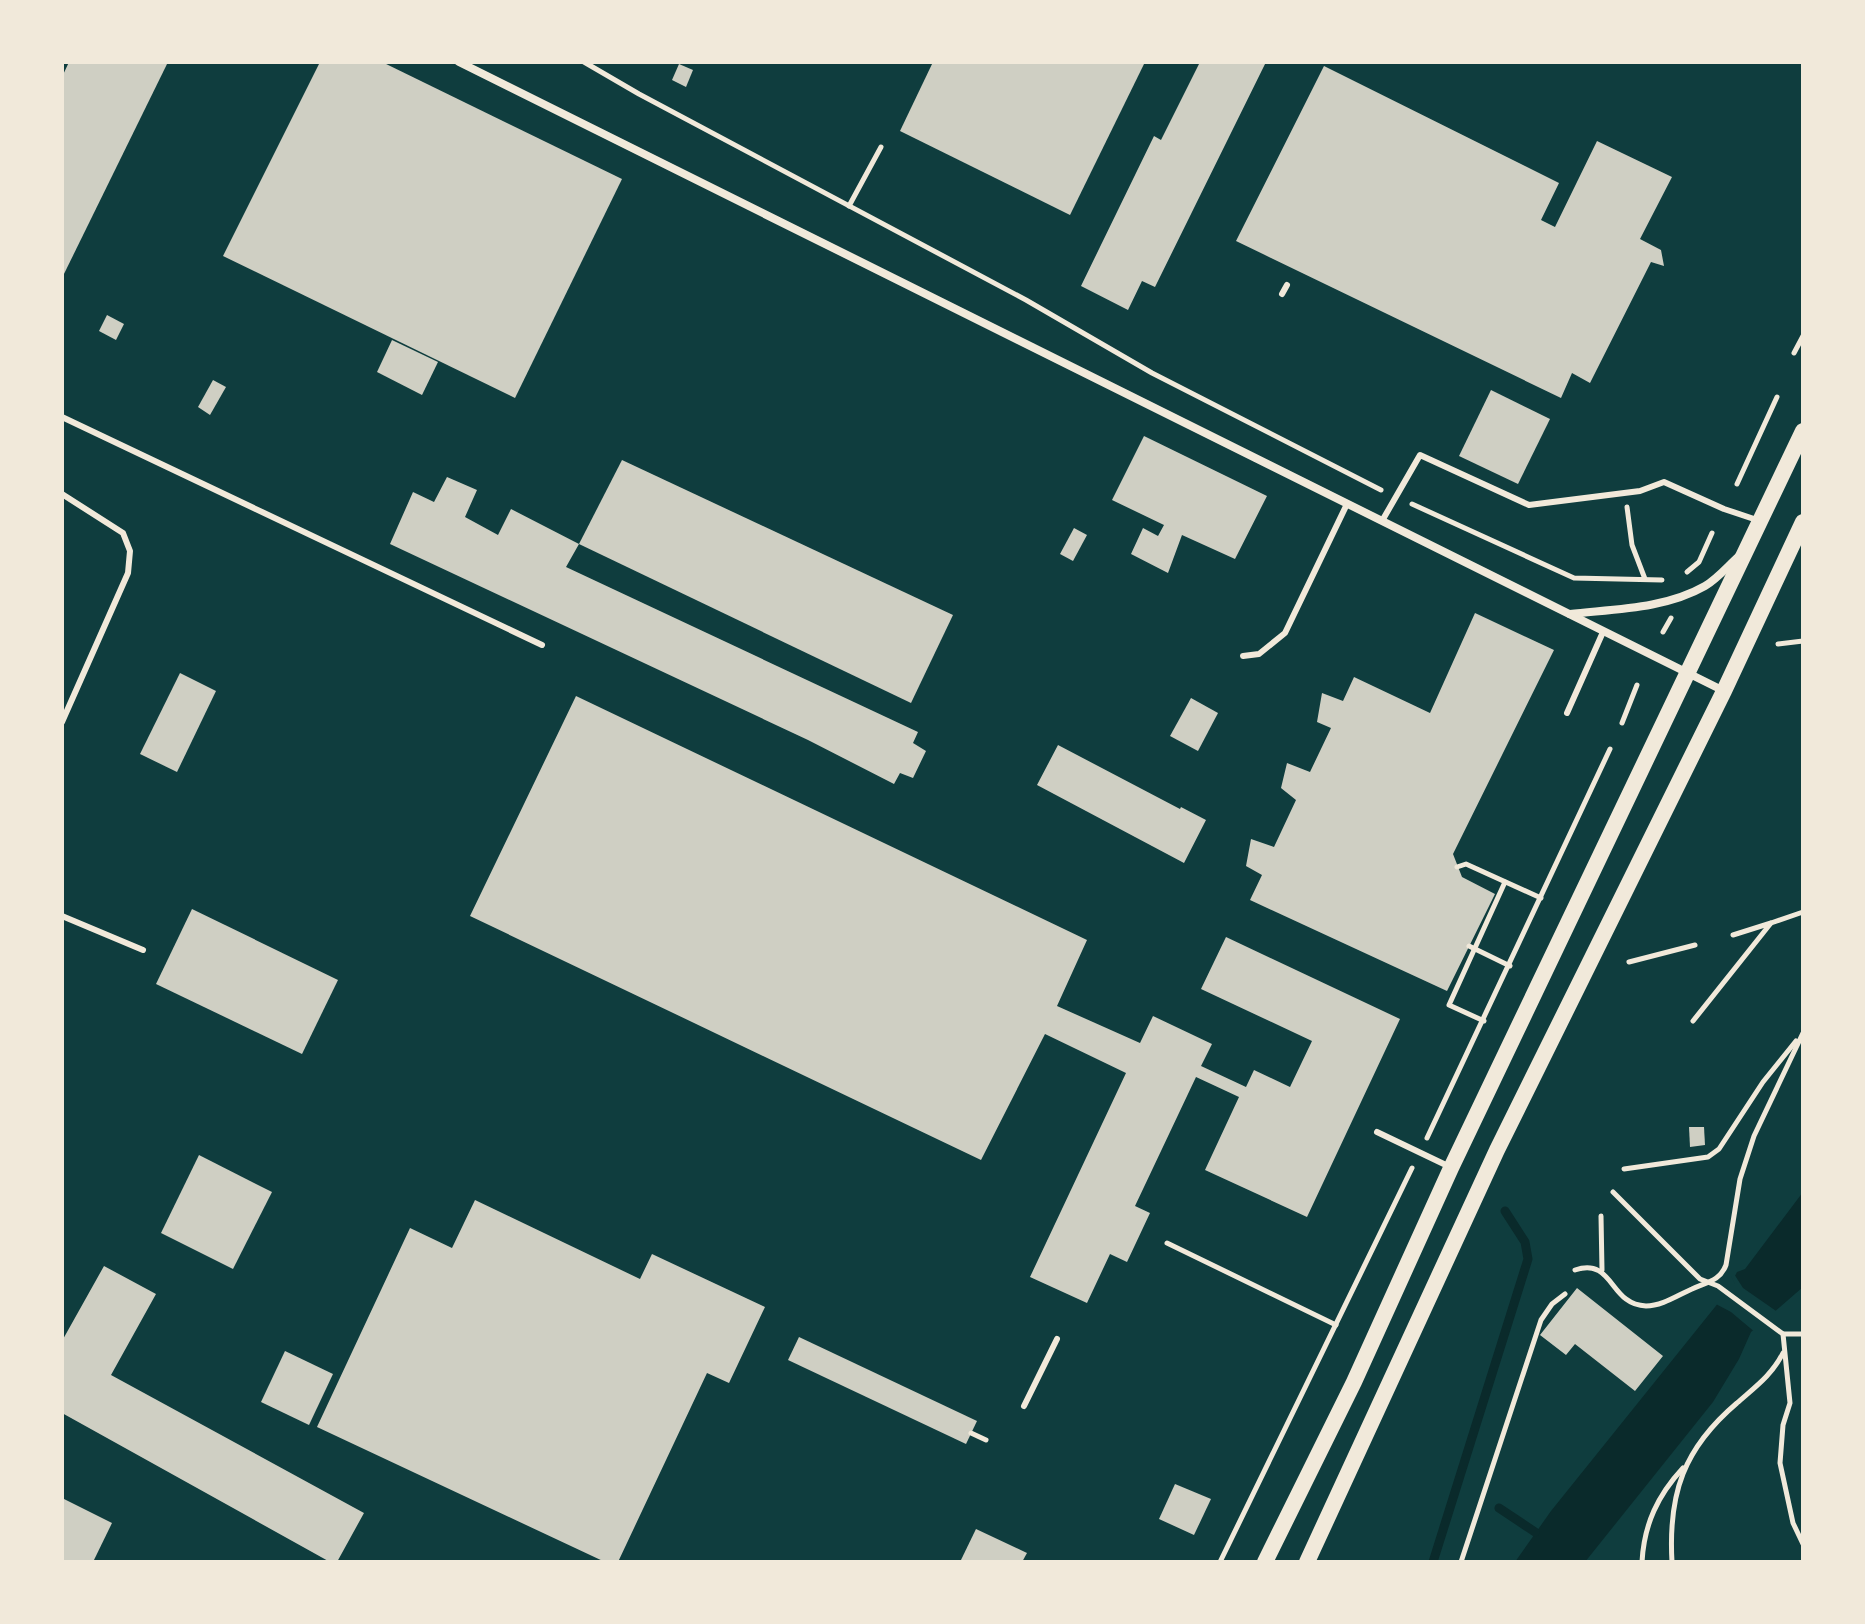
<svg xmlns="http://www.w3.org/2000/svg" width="1865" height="1624" viewBox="0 0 1865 1624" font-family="'Asap Condensed',sans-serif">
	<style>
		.water { fill: #0a2a2b }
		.pier { fill: #0f3d3e }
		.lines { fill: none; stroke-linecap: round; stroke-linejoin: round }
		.stream { stroke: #0a2a2b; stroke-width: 9 }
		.building { fill: #cfcfc3 }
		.path { stroke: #f1e9da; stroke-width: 5 }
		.service { stroke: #f1e9da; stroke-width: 6 }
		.minor { stroke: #f1e9da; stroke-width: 8 }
		.secondary { stroke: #f1e9da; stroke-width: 16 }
	</style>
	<rect width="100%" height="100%" fill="#0f3d3e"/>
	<polygon class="water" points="1803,1192 1803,1287 1751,1332 1739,1359 1713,1402 1585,1562 1515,1562 1551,1511 1719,1302 1740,1286 1735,1276 1737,1272 1745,1269"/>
	<polygon class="pier" points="1734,1274 1743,1288 1779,1313 1756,1333 1731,1312 1714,1303 1735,1284 1731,1276"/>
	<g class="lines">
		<g class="stream">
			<polyline points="1499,1508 1535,1532"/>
			<polyline points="1433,1562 1528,1259 1525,1242 1505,1211"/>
		</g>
	</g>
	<g class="building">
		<polygon points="69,62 168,62 62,278 62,77"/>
		<polygon points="320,62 382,62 622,179 515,398 223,256"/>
		<polygon points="933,62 1145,62 1070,215 900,131"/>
		<polygon points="1200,62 1266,62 1155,287 1142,281 1128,310 1081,286 1154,136 1161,140"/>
		<polygon points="679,64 693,70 686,87 672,80"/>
		<polygon points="1324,66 1559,183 1541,220 1555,227 1597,141 1672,177 1640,239 1661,250 1664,266 1651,262 1590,383 1572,373 1561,398 1236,241"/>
		<polygon points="107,315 124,324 116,340 99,331"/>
		<polygon points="392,340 438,362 422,395 377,372"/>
		<polygon points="213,380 226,387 210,415 198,407"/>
		<polygon points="1491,390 1550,419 1518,484 1459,456"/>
		<polygon points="1144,436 1267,496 1235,559 1182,535 1168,573 1131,554 1143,528 1158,536 1164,525 1112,500"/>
		<polygon points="622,460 953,615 911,703 579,544"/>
		<polygon points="447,477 477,490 465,517 498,535 511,509 579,544 566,567 918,732 913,743 926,751 913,778 900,773 894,784 808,740 390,544 413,492 434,502"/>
		<polygon points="1074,528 1087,535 1073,561 1060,554"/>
		<polygon points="1475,613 1554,650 1453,854 1462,877 1495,894 1447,991 1250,900 1262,875 1246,866 1251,839 1274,847 1296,800 1281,788 1287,763 1310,772 1331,728 1317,722 1322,693 1343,701 1354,677 1430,713"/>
		<polygon points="180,673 216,691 177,772 140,754"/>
		<polygon points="576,696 1087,940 1057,1006 1140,1043 1153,1016 1212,1044 1201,1066 1246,1087 1254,1070 1290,1087 1312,1041 1201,989 1226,937 1400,1019 1307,1217 1205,1170 1239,1097 1196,1077 1135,1206 1150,1213 1127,1262 1110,1254 1087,1303 1030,1277 1126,1073 1045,1034 981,1160 470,916"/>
		<polygon points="1191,698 1218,713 1198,751 1170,736"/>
		<polygon points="1058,745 1180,809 1181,807 1206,820 1184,863 1037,785"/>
		<polygon points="192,909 338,980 302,1054 156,984"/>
		<polygon points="1689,1127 1704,1127 1705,1145 1690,1147"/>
		<polygon points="199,1155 272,1192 233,1269 161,1233"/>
		<polygon points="475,1200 640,1279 652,1254 765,1307 729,1383 707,1373 618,1562 605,1562 317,1427 410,1228 452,1248"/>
		<polygon points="104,1266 156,1294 111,1375 364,1513 337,1562 330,1562 62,1413 62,1341"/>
		<polygon points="1577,1288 1663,1356 1635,1391 1575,1344 1566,1355 1540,1335"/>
		<polygon points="799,1337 977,1421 966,1444 788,1360"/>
		<polygon points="285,1351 333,1374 309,1425 261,1402"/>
		<polygon points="1175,1484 1211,1499 1194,1535 1159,1519"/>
		<polygon points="62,1498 112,1523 93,1562 62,1562"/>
		<polygon points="976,1529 1027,1553 1022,1562 960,1562"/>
	</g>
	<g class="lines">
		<g class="path">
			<polyline points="584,62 639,94 1026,300 1152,373 1381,490"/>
			<polyline points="849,206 881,147"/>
			<polyline points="1794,353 1803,336"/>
			<polyline points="1737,484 1777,397"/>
			<polyline points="1412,504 1574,578 1662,580"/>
			<polyline points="1627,507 1632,545 1645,579"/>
			<polyline points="1687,572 1699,562 1712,533"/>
			<polyline points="1663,632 1671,618"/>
			<polyline points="1778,644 1803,641"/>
			<polyline points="1622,723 1637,685"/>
			<polyline points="1457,867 1466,864 1541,898"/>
			<polyline points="1771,923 1803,912"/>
			<polyline points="1469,946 1510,966"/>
			<polyline points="1629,962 1695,945"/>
			<polyline points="1484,1021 1449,1005 1505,882"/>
			<polyline points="1693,1021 1771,923 1733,935"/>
			<polyline points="1427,1138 1610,749"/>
			<polyline points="1624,1169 1708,1157 1719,1149 1763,1082 1796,1041"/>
			<polyline points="1613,1192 1700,1279 1718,1286 1783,1334 1790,1403 1783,1425 1780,1463 1793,1523 1803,1544"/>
			<polyline points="1601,1216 1602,1270"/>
			<polyline points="1167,1243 1336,1325"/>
			<path d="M1575 1270C1614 1257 1609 1305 1646 1306 1662 1306 1678 1295 1692 1289 1707 1282 1720 1281 1726 1265L1740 1179 1754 1136 1803 1033"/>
			<polyline points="1783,1334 1803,1334"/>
			<polyline points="971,1433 986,1440"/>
			<polyline points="1220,1562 1412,1168"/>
			<polyline points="1461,1562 1541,1320 1552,1304 1565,1294"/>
			<path d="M1642 1562C1644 1524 1658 1495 1683 1468"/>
			<path d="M1672 1562C1668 1493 1684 1448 1737 1403 1755 1387 1772 1375 1783 1353"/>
		</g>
		<g class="service">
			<polyline points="1282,294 1287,285"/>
			<polyline points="62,417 542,645"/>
			<polyline points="62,494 123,533 130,551 128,573 62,722"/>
			<polyline points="1382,521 1420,455 1529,505 1640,491 1664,482 1724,509 1757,520"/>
			<polyline points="1243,656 1259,654 1285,633 1347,504"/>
			<polyline points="1567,713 1603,632"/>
			<polyline points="62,916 143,950"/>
			<polyline points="1377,1132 1448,1166"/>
			<polyline points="1024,1406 1057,1339"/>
		</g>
		<g class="minor">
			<polyline points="459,62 1724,691"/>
			<path d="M1570 614C1614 609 1665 609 1705 586 1717 579 1727 567 1738 557"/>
		</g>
		<g class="secondary">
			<polyline points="1265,1562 1354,1382 1451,1168 1803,431"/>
			<polyline points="1307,1562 1497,1150 1724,691 1803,522"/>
		</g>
	</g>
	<rect width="1865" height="1624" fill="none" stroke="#f1e9da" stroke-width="128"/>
</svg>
